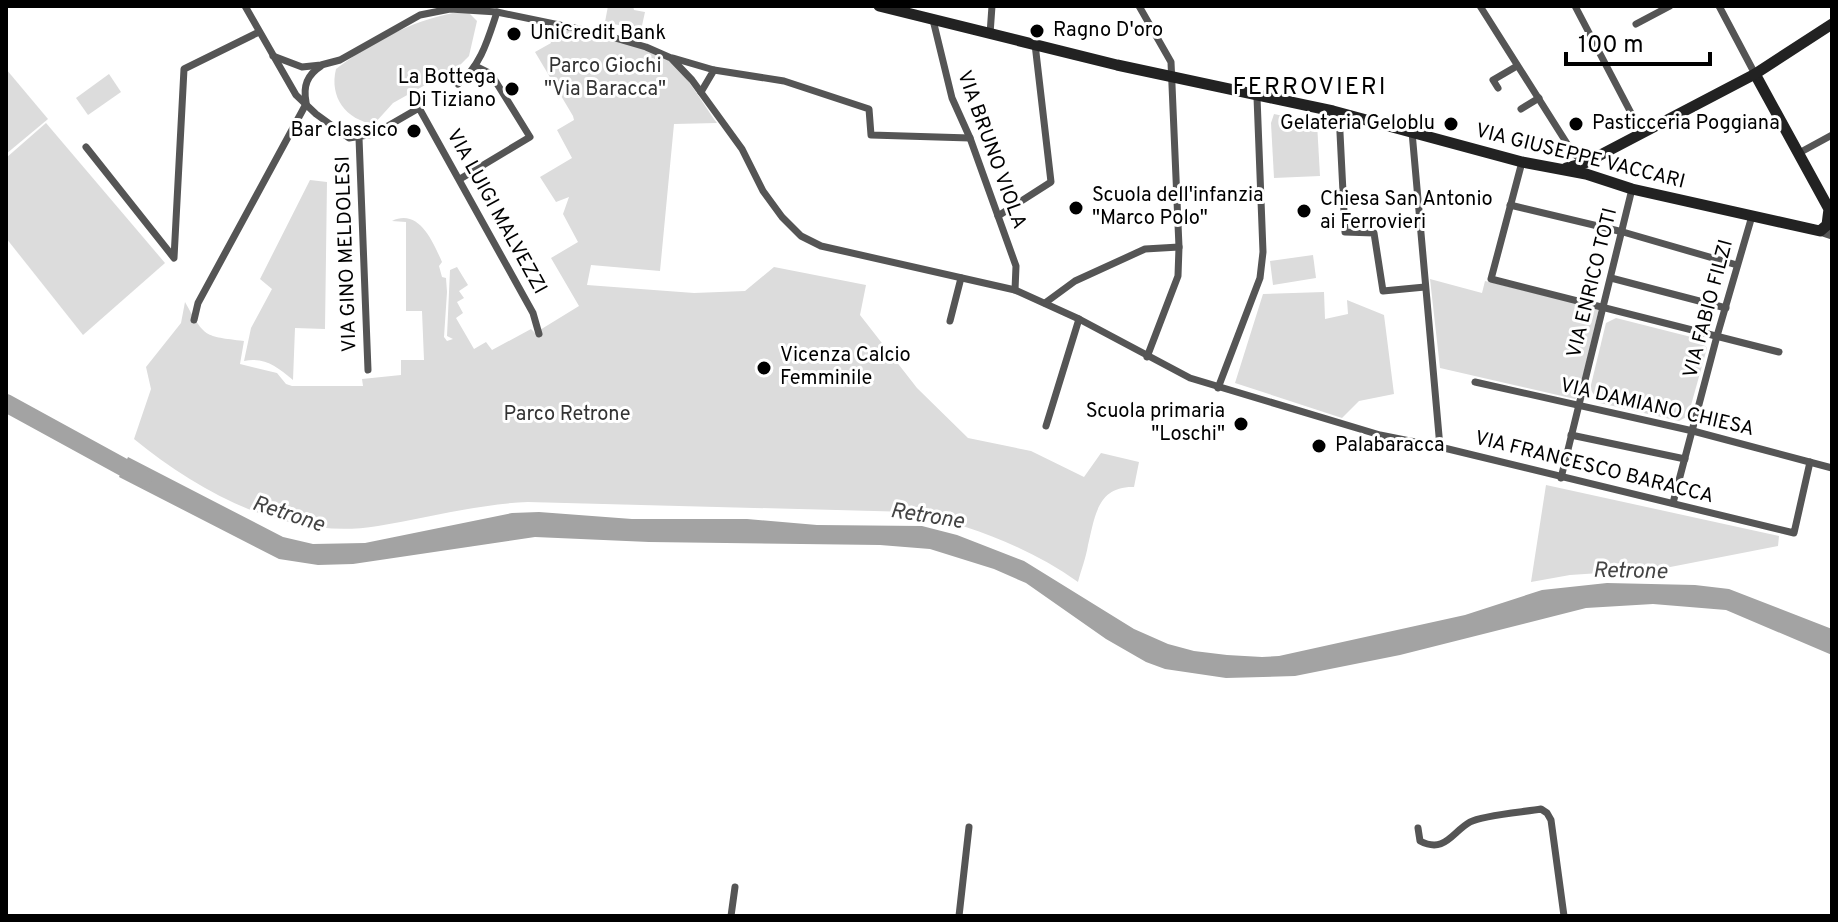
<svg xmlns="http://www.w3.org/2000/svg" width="1838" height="922" viewBox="0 0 1838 922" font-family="Overpass,sans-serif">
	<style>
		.green { fill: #dcdcdc }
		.water { fill: #a3a3a3 }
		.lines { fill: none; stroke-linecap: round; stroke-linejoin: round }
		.river { stroke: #a3a3a3; stroke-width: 18 }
		.minor { stroke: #555; stroke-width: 7 }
		.tertiary { stroke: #555; stroke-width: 9 }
		.secondary { stroke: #222; stroke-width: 11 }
		.poi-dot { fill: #000; stroke: #fff; stroke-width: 3 }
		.labels { text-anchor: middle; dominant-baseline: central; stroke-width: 6; stroke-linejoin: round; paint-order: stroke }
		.poi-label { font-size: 20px; fill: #000; stroke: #fff; text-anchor: start }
		.park-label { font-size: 20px; fill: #333; stroke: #fff }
		.street-label { font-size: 20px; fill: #000; stroke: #fff }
		.water-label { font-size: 22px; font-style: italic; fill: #444; stroke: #fff }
		.quarter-label { font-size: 24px; letter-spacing: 2px; fill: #000; stroke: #fff }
	</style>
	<rect width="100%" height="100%" fill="#fff"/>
	<g class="green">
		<polygon points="608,6 633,6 634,10 645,12 641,30 605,22"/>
		<path d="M453 13H469L477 21 469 56 459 66 393 103 374 124C346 120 329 97 336 69 370 43 411 21 453 13Z"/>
		<path d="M567 30C596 37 644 41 668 60 688 75 702 103 717 123L674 124 660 271 591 265 587 285 694 293 745 291 774 267 866 285 860 315 917 388 968 438 1031 451 1084 477 1101 453 1139 462 1134 487C1097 486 1095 517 1088 545 1086 558 1081 570 1078 582 1027 546 971 526 911 512L528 502C477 504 428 518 378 526 287 541 202 494 134 439L151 389 146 367 181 323 185 302C205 338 204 336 244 341L240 364 277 373 286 384 292 386H363L362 379 401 375V360H424L422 311H406V222L392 221C419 208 433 242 442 262L439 266 442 277 446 278 447 292 444 337 447 341 453 339 447 336 450 270 457 267 468 285 459 291 464 298 457 302 463 313 456 318 474 349 486 342 492 350 531 329 535 333 579 306 551 258 578 242 563 214 569 197 556 202 540 177 572 158 557 130 574 120 573 116 535 52 551 43 548 35 564 36Z"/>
		<polygon points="6,69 48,119 6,154"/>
		<polygon points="109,74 121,92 88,115 76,98"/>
		<polygon points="1274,114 1317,123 1320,176 1274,178 1271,123"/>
		<polygon points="46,123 165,263 83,335 6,238 6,158"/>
		<path d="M310 180 327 182 325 329 295 328 293 380C277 367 265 357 244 361L251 328 272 289 260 279Z"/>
		<polygon points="1313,255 1316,278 1273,285 1270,261"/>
		<polygon points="1430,279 1482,293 1485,281 1599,309 1578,397 1575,399 1440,368"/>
		<polygon points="1324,292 1325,319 1348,314 1347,300 1384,315 1394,394 1359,401 1342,418 1235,383 1263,294"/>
		<polygon points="1616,318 1699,339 1707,348 1688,416 1679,421 1600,403 1590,389 1606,323"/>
		<polygon points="1546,485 1779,536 1778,546 1660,569 1570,575 1531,582"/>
	</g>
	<polygon class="water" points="128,457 283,537 313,544 365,543 512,513 539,512 632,519 747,519 817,525 922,526 957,535 1024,561 1134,629 1168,644 1194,651 1227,655 1262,657 1279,656 1465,615 1542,590 1607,583 1695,585 1729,589 1832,629 1832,655 1726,610 1653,604 1586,608 1400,655 1295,676 1226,678 1165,669 1146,662 1106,639 1026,583 994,569 930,549 880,545 649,542 535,537 353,564 318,565 279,559 119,477"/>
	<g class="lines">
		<polyline class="river" points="6,403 143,478"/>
		<g class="minor">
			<polyline points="245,6 296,95 316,114 349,138 374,134 419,108 533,313 539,334"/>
			<polyline points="1139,6 1171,62 1179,247 1178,276 1147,357"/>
			<polyline points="1480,6 1573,153 1585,163"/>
			<polyline points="1575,6 1641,132"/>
			<polyline points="1719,6 1755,74"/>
			<polyline points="933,20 952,98 970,138 1016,266 1015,290"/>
			<polyline points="1636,24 1670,6"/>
			<polyline points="990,34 992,6"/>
			<polyline points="273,56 302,67 321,65 340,60 420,15 450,9 497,12 598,33 646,47 671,58 692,80 742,149 763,191 782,217 801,236 821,246 1015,290 1079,319 1190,378 1380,435 1440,447 1794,533 1810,462"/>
			<polyline points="673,58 714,70 701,92"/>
			<polyline points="714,70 784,81 869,109 871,135 970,138"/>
			<path d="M458 84C481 66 488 39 497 12"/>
			<polyline points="1498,88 1493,80 1517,66"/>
			<path d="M306 102C303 86 307 75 321 66"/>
			<polyline points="1521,109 1539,98"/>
			<polyline points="1339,113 1345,232 1374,233 1383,291 1425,287"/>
			<polyline points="1412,132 1440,447"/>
			<polyline points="359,138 368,370"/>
			<polyline points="86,147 174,258 184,69 259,32"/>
			<polyline points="1799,153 1832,135"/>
			<polyline points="1522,162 1491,279 1779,352"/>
			<polyline points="460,179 530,137 491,74 475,66"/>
			<polyline points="1510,205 1623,232 1737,265"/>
			<polyline points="998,216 1051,182 1035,44"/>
			<polyline points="1611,278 1726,308"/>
			<polyline points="1045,303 1075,281 1145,249 1179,247"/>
			<polyline points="194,320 198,303 306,104"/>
			<polyline points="950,321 961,278"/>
			<polyline points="1475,382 1693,431 1832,468"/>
			<polyline points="1218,388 1260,278 1263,252 1257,97"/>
			<polyline points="1046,426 1079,319"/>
			<polyline points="1571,435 1685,459"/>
			<polyline points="1561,478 1632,189"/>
			<polyline points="1673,503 1717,336 1752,216"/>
			<path d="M1418 828 1420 841C1445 854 1452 832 1470 822 1483 815 1524 812 1541 809L1547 813 1551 820 1564 916"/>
			<polyline points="731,916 735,887"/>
			<polyline points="959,916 969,827"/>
		</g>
		<polyline class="tertiary" points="1820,231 1832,235"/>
		<g class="secondary">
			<polyline points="879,6 1117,65 1333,111 1522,162 1586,174 1632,189 1820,231 1827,225 1829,209 1755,74"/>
			<polyline points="1566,168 1585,163 1755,74 1832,24"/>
		</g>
	</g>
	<g class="poi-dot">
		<circle cx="1037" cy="31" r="8"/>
		<circle cx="514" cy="34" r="8"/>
		<circle cx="512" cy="89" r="8"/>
		<circle cx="1451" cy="124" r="8"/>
		<circle cx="1576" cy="124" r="8"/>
		<circle cx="414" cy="131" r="8"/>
		<circle cx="1076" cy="208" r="8"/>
		<circle cx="1304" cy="211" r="8"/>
		<circle cx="764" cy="368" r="8"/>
		<circle cx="1241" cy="424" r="8"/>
		<circle cx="1319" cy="446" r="8"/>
	</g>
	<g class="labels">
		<g class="poi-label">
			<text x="1053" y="31">Ragno D'oro</text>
			<text x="530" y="34">UniCredit Bank</text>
			<text x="496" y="78" text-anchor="end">La Bottega<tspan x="496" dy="23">Di Tiziano</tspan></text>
			<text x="1435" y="124" text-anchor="end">Gelateria Geloblu</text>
			<text x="1592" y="124">Pasticceria Poggiana</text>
			<text x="398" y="131" text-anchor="end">Bar classico</text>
			<text x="1092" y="196">Scuola dell'infanzia<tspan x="1092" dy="23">"Marco Polo"</tspan></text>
			<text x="1320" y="200">Chiesa San Antonio<tspan x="1320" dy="23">ai Ferrovieri</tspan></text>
			<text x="780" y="356">Vicenza Calcio<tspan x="780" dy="23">Femminile</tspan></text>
			<text x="1225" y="412" text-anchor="end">Scuola primaria<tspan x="1225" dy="23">"Loschi"</tspan></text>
			<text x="1335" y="446">Palabaracca</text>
		</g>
		<g class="park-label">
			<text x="605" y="67">Parco Giochi<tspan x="605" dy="23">"Via Baracca"</tspan></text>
			<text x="567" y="415">Parco Retrone</text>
		</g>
		<g class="street-label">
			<text transform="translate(991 150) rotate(70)">VIA BRUNO VIOLA</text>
			<text transform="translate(1580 157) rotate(14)">VIA GIUSEPPE VACCARI</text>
			<text transform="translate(496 212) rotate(61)">VIA LUIGI MALVEZZI</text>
			<text transform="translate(347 254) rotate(-92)">VIA GINO MELDOLESI</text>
			<text transform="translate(1593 283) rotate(-76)">VIA ENRICO TOTI</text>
			<text transform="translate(1709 309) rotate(-75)">VIA FABIO FILZI</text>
			<text transform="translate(1657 408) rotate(13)">VIA DAMIANO CHIESA</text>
			<text transform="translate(1594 468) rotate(14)">VIA FRANCESCO BARACCA</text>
		</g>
		<g class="water-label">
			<text transform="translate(288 515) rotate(18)">Retrone</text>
			<text transform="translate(927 517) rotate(9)">Retrone</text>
			<text transform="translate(1630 572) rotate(1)">Retrone</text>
		</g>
		<g class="quarter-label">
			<text x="1310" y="88">FERROVIERI</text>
		</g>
	</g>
	<rect width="1838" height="922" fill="none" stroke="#000000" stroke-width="16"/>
	<path d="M1566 52v12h144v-12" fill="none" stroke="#000000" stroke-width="4"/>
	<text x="1578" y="52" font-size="24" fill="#000000" stroke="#ffffff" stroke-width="6" paint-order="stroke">100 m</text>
</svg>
